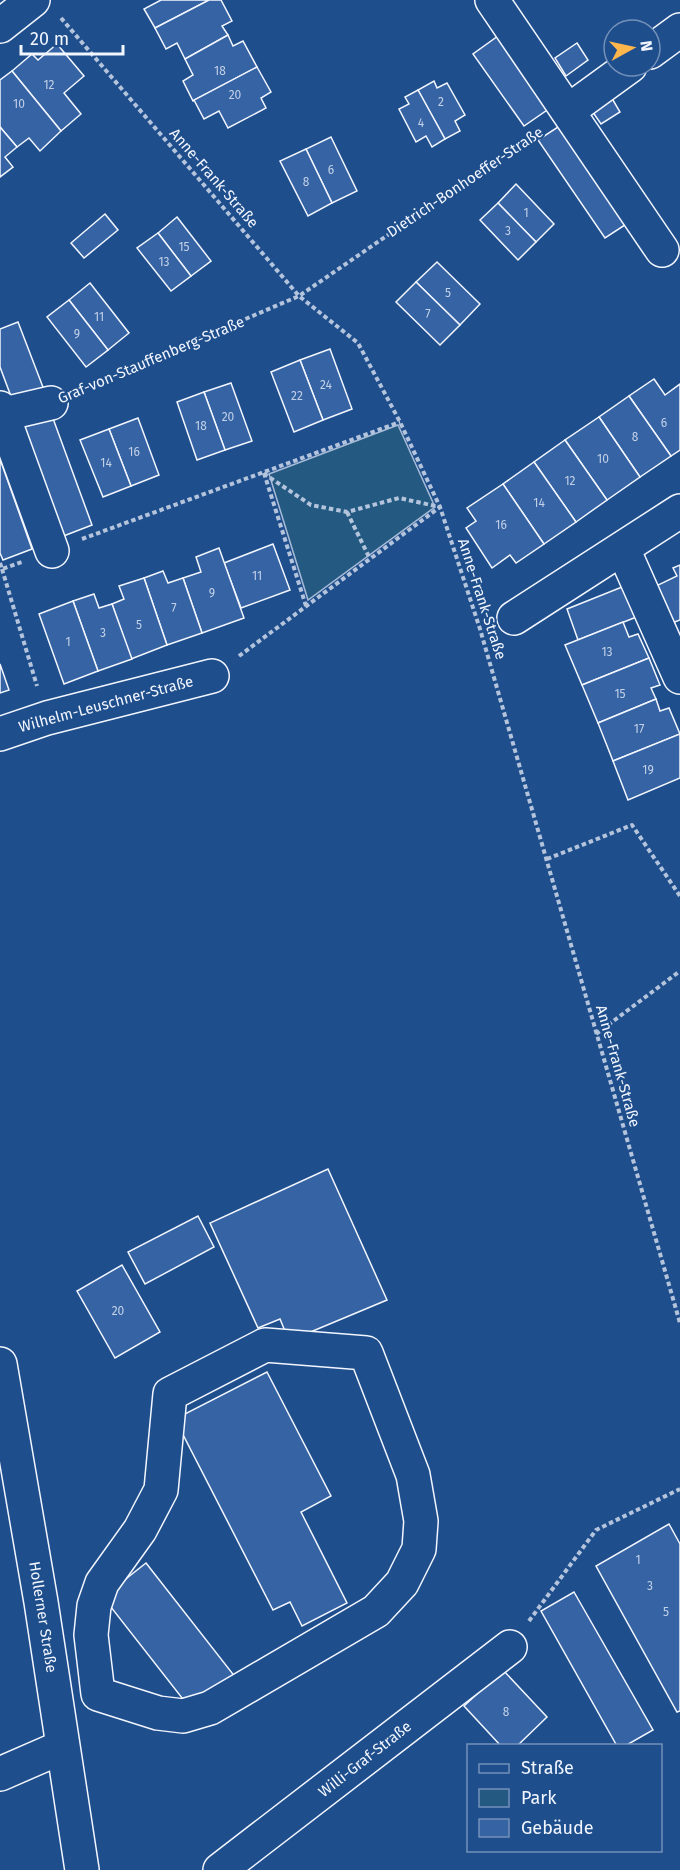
<svg xmlns="http://www.w3.org/2000/svg" width="680" height="1870" viewBox="0 0 680 1870" font-family="'Fira Sans',sans-serif">
	<style>
		.green { fill: #245a82; stroke: #a8bbd7; stroke-width: 1.5 }
		.building { fill: #3563a3; stroke: #f2f6ff; stroke-width: 1.5 }
		.lines { fill: none; stroke-linecap: round; stroke-linejoin: round }
		.minor-casing { stroke: #f2f6ff; stroke-width: 36 }
		.path { stroke: #b3c4dc; stroke-width: 4; stroke-dasharray: 4.5 3; stroke-linecap: butt }
		.minor { stroke: #1f4e8c; stroke-width: 33 }
		.labels { text-anchor: middle; dominant-baseline: central; stroke-width: 4.5; stroke-linejoin: round; paint-order: stroke }
		.number-label { font-size: 12px; fill: #c3d1e8 }
		.street-label { font-size: 15px; fill: #f2f6ff; stroke: #1f4e8c }
	</style>
	<rect width="100%" height="100%" fill="#1f4e8c"/>
	<polygon class="green" points="398,425 435,507 308,600 269,474"/>
	<g class="building">
		<polygon points="161,0 209,0 155,28 144,9"/>
		<polygon points="209,0 221,0 232,21 222,26 228,35 185,59 177,43 166,49 155,28"/>
		<polygon points="228,35 233,46 243,41 257,67 193,101 183,81 193,75 185,59"/>
		<polygon points="498,36 550,108 524,126 473,54"/>
		<polygon points="577,43 588,60 566,76 555,58"/>
		<polygon points="57,44 84,76 64,93 81,114 61,131 12,71 32,54 38,60"/>
		<polygon points="257,67 271,92 261,98 266,108 228,128 219,111 204,119 194,100"/>
		<polygon points="12,71 61,131 40,151 29,138 17,147 0,127 0,80"/>
		<polygon points="434,81 437,88 447,83 465,115 455,121 460,131 445,139 418,90"/>
		<polygon points="418,90 445,139 432,147 426,136 416,142 399,109 409,104 405,97"/>
		<polygon points="610,95 620,112 601,124 590,108"/>
		<polygon points="561,125 628,223 605,238 538,140"/>
		<polygon points="0,127 17,147 5,157 13,167 0,177"/>
		<polygon points="331,137 357,191 332,203 306,149"/>
		<polygon points="306,149 332,203 308,216 280,161"/>
		<polygon points="516,184 554,224 536,242 498,203"/>
		<polygon points="498,203 536,242 518,260 480,220"/>
		<polygon points="105,214 118,230 84,258 71,243"/>
		<polygon points="177,217 211,261 191,276 158,233"/>
		<polygon points="158,233 191,276 171,291 137,248"/>
		<polygon points="437,262 480,304 460,325 416,282"/>
		<polygon points="416,282 460,325 440,345 396,302"/>
		<polygon points="90,283 129,333 108,350 69,300"/>
		<polygon points="69,300 108,350 86,367 47,317"/>
		<polygon points="18,322 46,395 15,407 0,367 0,329"/>
		<polygon points="330,349 352,409 323,420 300,360"/>
		<polygon points="300,360 323,420 294,432 271,372"/>
		<polygon points="654,379 665,395 680,384 680,450 671,456 629,396"/>
		<polygon points="231,383 252,441 225,450 204,392"/>
		<polygon points="204,392 225,450 197,460 177,402"/>
		<polygon points="629,396 671,456 640,477 599,417"/>
		<polygon points="51,413 92,525 61,537 20,425"/>
		<polygon points="599,417 640,477 607,500 565,440"/>
		<polygon points="138,418 159,475 131,486 109,429"/>
		<polygon points="109,429 131,486 103,497 80,440"/>
		<polygon points="565,440 607,500 576,522 534,462"/>
		<polygon points="0,459 32,549 3,560 0,553"/>
		<polygon points="534,462 576,522 544,544 503,484"/>
		<polygon points="503,484 544,544 516,563 510,555 492,568 466,528 476,521 467,508"/>
		<polygon points="273,544 290,590 241,608 224,563"/>
		<polygon points="219,548 244,618 202,633 183,578 201,572 196,557"/>
		<polygon points="680,565 680,620 672,623 656,586 677,576 673,568"/>
		<polygon points="163,571 168,583 183,578 202,633 167,645 144,578"/>
		<polygon points="144,578 167,645 131,659 112,604 124,599 119,586"/>
		<polygon points="627,585 639,616 578,640 567,609"/>
		<polygon points="94,594 99,608 112,604 132,659 98,671 73,601"/>
		<polygon points="73,601 98,671 64,684 39,614"/>
		<polygon points="623,622 629,637 638,634 649,658 582,685 565,645"/>
		<polygon points="649,658 660,685 651,688 656,699 598,723 582,685"/>
		<polygon points="0,664 9,690 0,693"/>
		<polygon points="656,699 660,711 669,708 680,734 613,761 598,723"/>
		<polygon points="680,734 680,778 628,800 613,761"/>
		<polygon points="328,1169 387,1300 289,1341 280,1319 258,1328 210,1223"/>
		<polygon points="198,1216 214,1247 145,1284 128,1252"/>
		<polygon points="122,1265 160,1332 115,1358 77,1291"/>
		<polygon points="267,1372 331,1496 301,1512 347,1603 302,1626 290,1602 273,1610 175,1419"/>
		<polygon points="669,1524 680,1544 680,1711 677,1712 596,1566"/>
		<polygon points="146,1563 236,1678 193,1712 103,1597"/>
		<polygon points="574,1592 653,1730 625,1746 617,1746 541,1611"/>
		<polygon points="503,1670 547,1717 517,1746 501,1746 464,1706"/>
	</g>
	<g class="lines">
		<defs>
			<g id="minor">
				<polyline points="492,0 662,250"/>
				<polyline points="0,26 33,0"/>
				<polyline points="650,52 680,30"/>
				<polyline points="568,111 630,66"/>
				<polyline points="0,408 52,551"/>
				<polyline points="0,415 51,403"/>
				<polyline points="623,549 680,677"/>
				<polyline points="514,618 680,511"/>
				<polyline points="0,734 47,718 212,676"/>
				<polygon points="265,1345 366,1353 413,1475 421,1521 419,1549 402,1583 376,1611 210,1708 183,1716 158,1713 98,1694 91,1635 94,1606 102,1583 140,1530 161,1490 170,1394"/>
				<polyline points="0,1364 41,1602 82,1870"/>
				<polyline points="0,1774 62,1747"/>
				<polyline points="220,1870 510,1647"/>
			</g>
		</defs>
		<use href="#minor" class="minor-casing"/>
		<g class="path">
			<polyline points="61,18 299,296 358,343 400,422 440,507 480,629 680,1323"/>
			<polyline points="80,390 299,296 541,130"/>
			<polyline points="264,473 306,606"/>
			<polyline points="347,512 370,559"/>
			<polyline points="82,539 400,422"/>
			<polyline points="0,563 2,569 22,562"/>
			<polyline points="2,569 37,686"/>
			<polyline points="239,656 440,507 399,498 347,512 311,505 263,473"/>
			<polyline points="547,859 632,825 680,896"/>
			<polyline points="596,1034 680,971"/>
			<polyline points="529,1621 596,1530 680,1489"/>
		</g>
		<use href="#minor" class="minor"/>
	</g>
	<g class="labels">
		<g class="number-label">
			<text x="220" y="71">18</text>
			<text x="49" y="85">12</text>
			<text x="235" y="95">20</text>
			<text x="441" y="102">2</text>
			<text x="19" y="104">10</text>
			<text x="421" y="123">4</text>
			<text x="331" y="170">6</text>
			<text x="306" y="182">8</text>
			<text x="526" y="213">1</text>
			<text x="508" y="231">3</text>
			<text x="184" y="247">15</text>
			<text x="164" y="262">13</text>
			<text x="448" y="293">5</text>
			<text x="428" y="314">7</text>
			<text x="99" y="317">11</text>
			<text x="77" y="334">9</text>
			<text x="326" y="385">24</text>
			<text x="297" y="396">22</text>
			<text x="228" y="417">20</text>
			<text x="664" y="423">6</text>
			<text x="201" y="426">18</text>
			<text x="635" y="437">8</text>
			<text x="134" y="452">16</text>
			<text x="603" y="459">10</text>
			<text x="106" y="463">14</text>
			<text x="570" y="481">12</text>
			<text x="539" y="503">14</text>
			<text x="501" y="525">16</text>
			<text x="257" y="576">11</text>
			<text x="212" y="593">9</text>
			<text x="174" y="608">7</text>
			<text x="139" y="625">5</text>
			<text x="103" y="633">3</text>
			<text x="68" y="642">1</text>
			<text x="607" y="652">13</text>
			<text x="620" y="694">15</text>
			<text x="639" y="729">17</text>
			<text x="648" y="770">19</text>
			<text x="118" y="1311">20</text>
			<text x="638" y="1560">1</text>
			<text x="650" y="1586">3</text>
			<text x="666" y="1612">5</text>
			<text x="506" y="1712">8</text>
		</g>
		<g class="street-label">
			<text transform="translate(214 178) rotate(49)">Anne-Frank-Straße</text>
			<text transform="translate(465 182) rotate(-34)">Dietrich-Bonhoeffer-Straße</text>
			<text transform="translate(151 360) rotate(-23)">Graf-von-Stauffenberg-Straße</text>
			<text transform="translate(482 599) rotate(72)">Anne-Frank-Straße</text>
			<text transform="translate(106 704) rotate(-15)">Wilhelm-Leuschner-Straße</text>
			<text transform="translate(618 1066) rotate(74)">Anne-Frank-Straße</text>
			<text transform="translate(43 1617) rotate(81)">Hollerner Straße</text>
			<text transform="translate(365 1759) rotate(-38)">Willi-Graf-Straße</text>
		</g>
	</g>
	<rect x="467" y="1744" width="195" height="108" fill="#1f4e8c" stroke="#7391ba" stroke-width="1.5"/>
	<rect x="479" y="1764" width="30" height="9" fill="#1f4e8c" stroke="#7391ba" stroke-width="1.5"/>
	<text x="521" y="1774" font-size="18" fill="#f2f6ff">Straße</text>
	<rect x="479" y="1789" width="30" height="18" fill="#245a82" stroke="#7391ba" stroke-width="1.5"/>
	<text x="521" y="1804" font-size="18" fill="#f2f6ff">Park</text>
	<rect x="479" y="1819" width="30" height="18" fill="#3563a3" stroke="#7391ba" stroke-width="1.5"/>
	<text x="521" y="1834" font-size="18" fill="#f2f6ff">Gebäude</text>
	<g transform="translate(632 48) rotate(82)"><circle r="28" fill="#1f4e8c" stroke="#7391ba" stroke-width="1.5"/>
	<path d="M0-4.5L10 22L0 15L-10 22Z" fill="#ffb74d"/>
	<text y="-9" font-size="16" font-weight="bold" text-anchor="middle" fill="#f2f6ff">N</text>
	</g>
	<path d="M21 45v9h102v-9" fill="none" stroke="#f2f6ff" stroke-width="3"/>
	<text x="30" y="45" font-size="18" fill="#f2f6ff" stroke="#1f4e8c" stroke-width="4.5" paint-order="stroke">20 m</text>
</svg>
